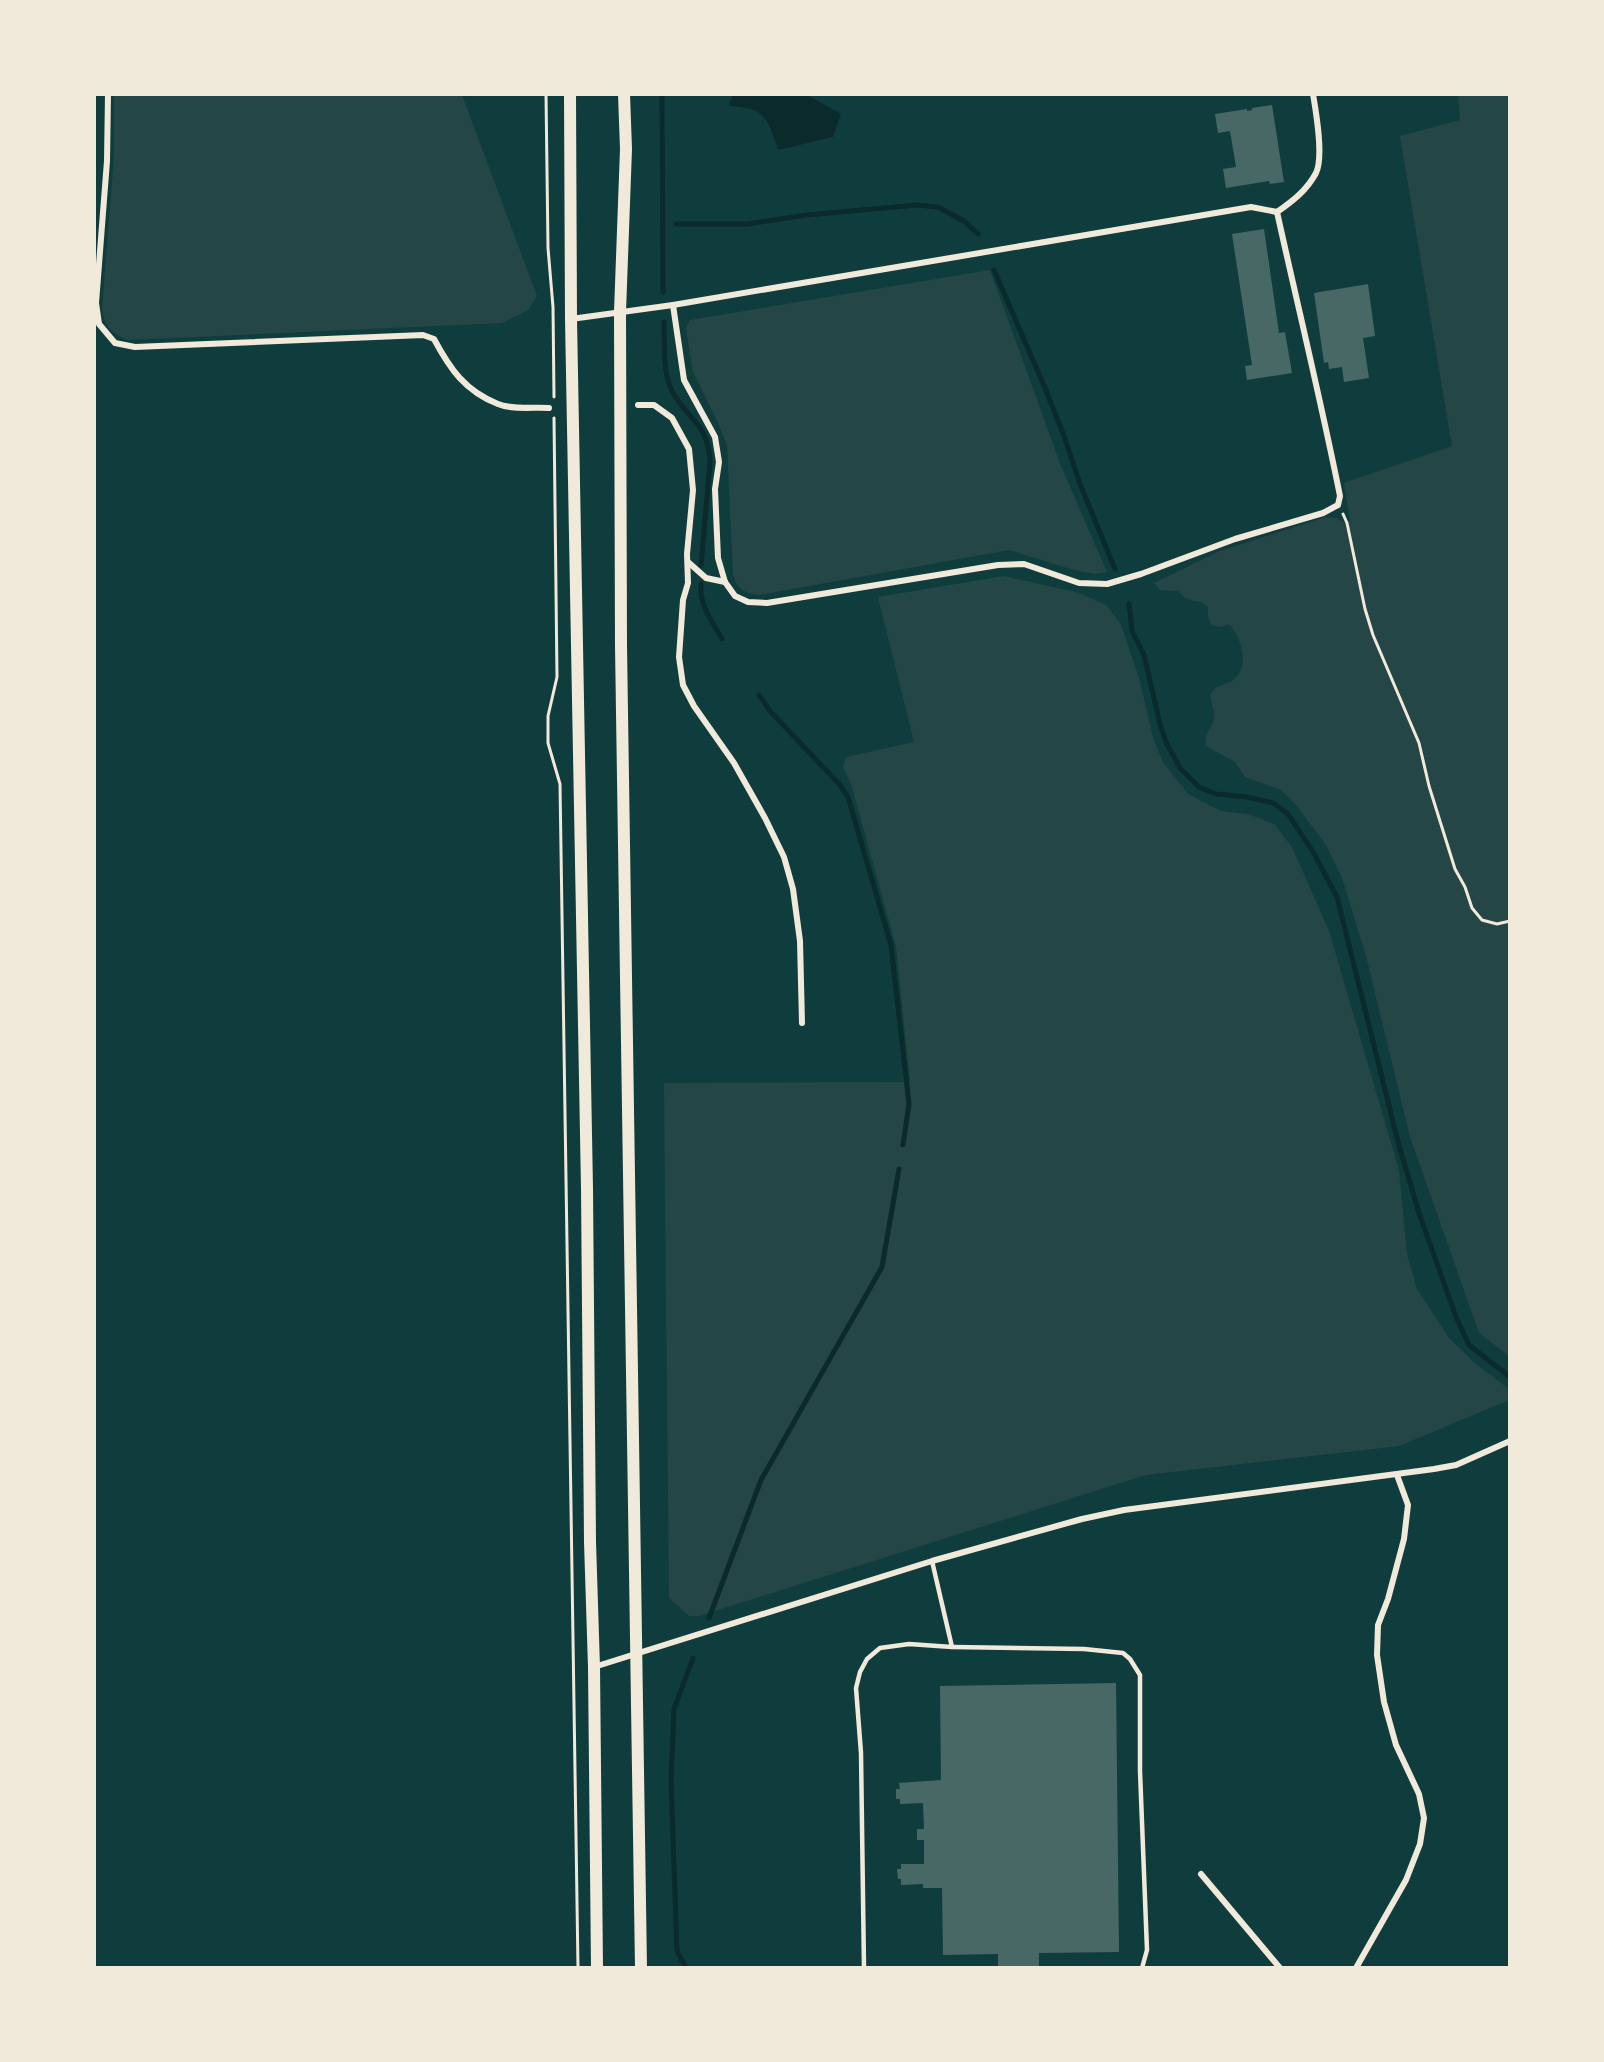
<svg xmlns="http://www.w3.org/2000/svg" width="1604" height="2062" viewBox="0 0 1604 2062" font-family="'Titillium Web',sans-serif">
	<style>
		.green { fill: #244646 }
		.water { fill: #0a2a2b }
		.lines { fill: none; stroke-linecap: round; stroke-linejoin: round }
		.stream { stroke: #0a2a2b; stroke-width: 5 }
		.building { fill: #486865 }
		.path { stroke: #f1e9da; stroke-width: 3 }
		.service { stroke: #f1e9da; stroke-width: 4.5 }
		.minor { stroke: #f1e9da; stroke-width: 6 }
		.secondary { stroke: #f1e9da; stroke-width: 12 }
	</style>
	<rect width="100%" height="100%" fill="#0f3d3e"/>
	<g class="green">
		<path d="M114 95H462L537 296 528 310 502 323 129 340C112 335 104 325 102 308L114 157Z"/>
		<path d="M1458 95H1509V1356L1479 1333 1410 1137 1366 956 1342 878 1326 845 1296 805 1281 790 1245 777 1235 762 1206 746C1204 732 1212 730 1214 719 1215 711 1211 703 1210 695 1217 683 1223 687 1233 680 1251 667 1241 636 1229 624L1220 627 1211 625 1208 616V607L1201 602 1192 601 1184 597 1178 591 1160 590 1154 583 1220 551 1326 517 1337 518 1343 522 1350 521 1344 483 1452 446 1400 136 1460 120Z"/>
		<path d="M990 270 1061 466 1107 572 1095 574 1074 570 1009 550 759 595C744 593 737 589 733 574L727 445 718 423 693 372 686 328 690 320Z"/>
		<polygon points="1004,576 1080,593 1107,606 1121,625 1139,678 1154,741 1163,762 1188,794 1221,811 1248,814 1274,824 1292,847 1329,931 1399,1170 1407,1254 1417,1289 1449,1338 1477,1365 1509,1389 1509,1400 1399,1446 1146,1475 699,1616 689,1616 669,1598 664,1083 910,1082 896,946 852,787 843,767 846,757 914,742 878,597"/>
	</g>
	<path class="water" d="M733 95H807L841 114 833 137 778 150C767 117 766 108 729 106Z"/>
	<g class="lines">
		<g class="stream">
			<polyline points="662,94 663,292"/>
			<polyline points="676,224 747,224 807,215 917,205 938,207 964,221 978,234"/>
			<polyline points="994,270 1045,388 1064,436 1080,484 1115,569"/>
			<path d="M664 322C665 343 662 371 672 391 688 421 708 422 710 462L701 565"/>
			<path d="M701 584C699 605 712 621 722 639"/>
			<polyline points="1129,604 1132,631 1144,655 1160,724 1166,742 1180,768 1199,787 1216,794 1247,797 1273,803 1288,814 1313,852 1337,897 1398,1142 1419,1213 1456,1317 1469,1345 1510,1377"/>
			<polyline points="759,695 770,711 840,785 848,797 891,945 909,1104 903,1145"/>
			<polyline points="709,1618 761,1480 882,1267 899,1169"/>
			<polyline points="686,1968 677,1951 671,1780 674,1709 693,1658"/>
		</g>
	</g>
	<g class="building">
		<polygon points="1272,105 1284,182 1270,184 1269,181 1226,188 1223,169 1236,167 1230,131 1218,133 1215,114 1247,109 1247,111 1252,110 1252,108"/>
		<polygon points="1264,229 1279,333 1285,332 1292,373 1247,380 1245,366 1252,365 1232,234"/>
		<polygon points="1368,284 1375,336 1363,338 1369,378 1344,382 1342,367 1329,369 1328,362 1324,363 1314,293"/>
		<polygon points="1116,1683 1119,1952 1039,1953 1039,1967 998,1967 998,1954 943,1955 942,1888 923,1888 923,1884 901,1885 901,1879 898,1879 897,1869 901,1869 901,1864 924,1864 924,1840 917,1840 917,1829 924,1829 923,1803 900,1804 900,1799 896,1799 896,1789 900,1789 899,1783 941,1780 940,1686"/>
	</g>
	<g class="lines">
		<g class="path">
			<polyline points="546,94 548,248 553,307 554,397"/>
			<polyline points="554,418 557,677 548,716 548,743 560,784 578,1968"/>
			<polyline points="1343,514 1347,523 1365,609 1373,635 1419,743 1429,786 1455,869 1465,887 1472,908 1482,920 1497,924 1510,921"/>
		</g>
		<g class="service">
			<polyline points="952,1647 1084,1649 1123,1653 1130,1659 1140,1675 1140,1771 1147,1950 1142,1968"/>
			<polyline points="864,1968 861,1753 856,1688 860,1672 867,1659 880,1648 909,1644 952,1647 932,1561"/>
		</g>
		<g class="minor">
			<path d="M108 94 107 161 96 303 99 324 115 343 135 347 423 335 434 339C450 369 465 391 498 404 512 410 533 407 549 408"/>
			<path d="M673 305 684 380 715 437 719 462 715 489 718 558 725 582 735 596 748 602 767 603 998 565 1024 564 1079 583 1107 584 1141 574 1235 539 1323 513 1338 505 1340 496C1321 401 1298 307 1277 212"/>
			<path d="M571 319 673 305 1251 207 1277 212C1293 201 1307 190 1316 173 1324 157 1316 112 1313 94"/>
			<polyline points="638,405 654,405 672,418 689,449 693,490 687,554 688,583 683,600 679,657 683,685 694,706 734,763 765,818 784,857 793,889 800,941 802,1023"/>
			<polyline points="688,562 706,578 725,582"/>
			<polyline points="594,1667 932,1561 1082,1519 1124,1510 1434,1469 1456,1465 1510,1441"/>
			<polyline points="1201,1874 1280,1968"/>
			<polyline points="1356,1968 1406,1880 1420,1844 1424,1818 1419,1794 1396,1745 1384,1702 1377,1655 1378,1625 1388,1599 1404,1539 1408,1505 1397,1475"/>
		</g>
		<g class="secondary">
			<polyline points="570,94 571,319 587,1188 590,1542 594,1667 597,1968"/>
			<polyline points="624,94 626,149 620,312 621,646 641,1968"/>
		</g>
	</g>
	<rect width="1604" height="2062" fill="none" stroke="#f1e9da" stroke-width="192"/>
</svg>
